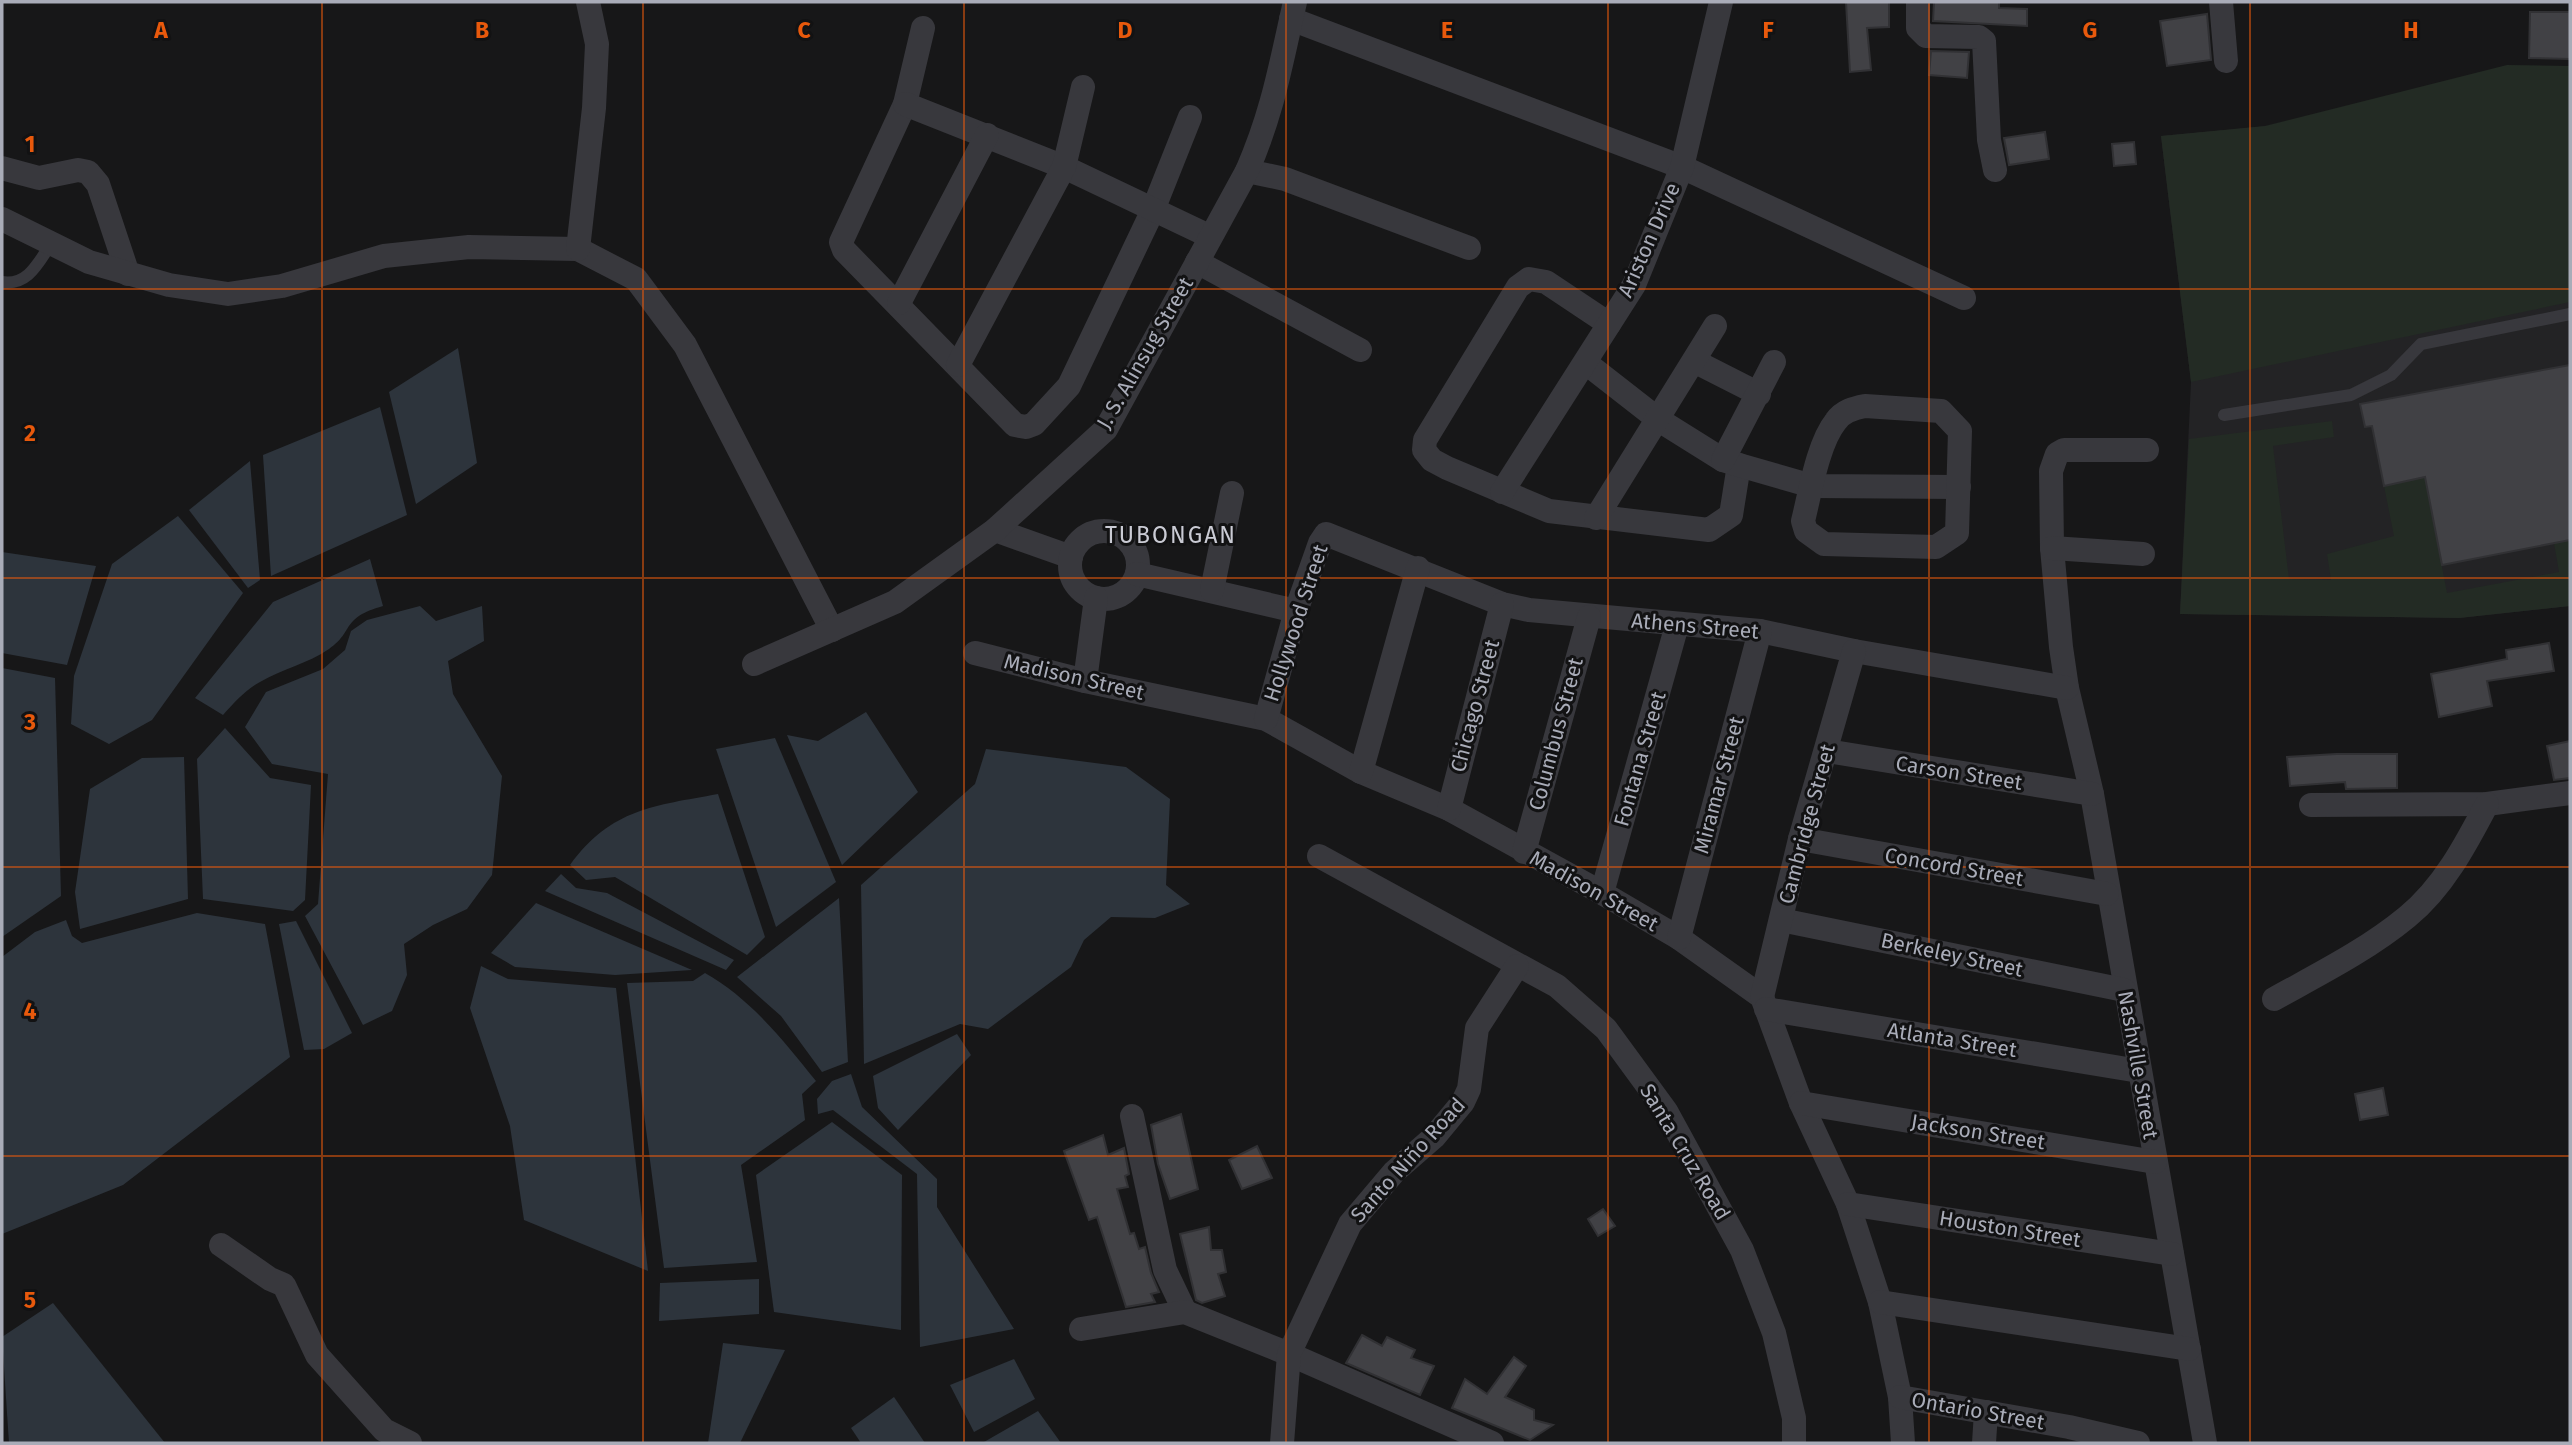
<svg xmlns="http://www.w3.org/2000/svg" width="2572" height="1445" viewBox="0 0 2572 1445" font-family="'Fira Sans',sans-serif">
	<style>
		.built { fill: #232325 }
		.green { fill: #232b24 }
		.water { fill: #2d343c }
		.building { fill: #414145; stroke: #313134; stroke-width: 2 }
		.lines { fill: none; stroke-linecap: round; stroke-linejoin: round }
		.service { stroke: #38383d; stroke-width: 12 }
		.minor { stroke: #38383d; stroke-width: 24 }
		.grid { fill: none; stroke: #e8590c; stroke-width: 2; stroke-opacity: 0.55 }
		.labels { text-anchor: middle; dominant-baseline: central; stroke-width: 6; stroke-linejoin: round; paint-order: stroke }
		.street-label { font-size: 21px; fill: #a9acb8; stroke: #121213 }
		.neighbourhood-label { font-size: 23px; letter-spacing: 2px; fill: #cacbd4; stroke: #121213 }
		.grid-label { font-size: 23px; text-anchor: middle; font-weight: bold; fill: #e8590c; stroke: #121213; stroke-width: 6; stroke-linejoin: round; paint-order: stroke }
	</style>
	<rect width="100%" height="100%" fill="#171718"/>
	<polygon class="built" points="2570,66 2570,606 2459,618 2180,614 2191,382 2161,136 2268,126"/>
	<g class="green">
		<polygon points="2507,65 2570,66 2570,302 2191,382 2161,136 2265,126"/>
		<polygon points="2332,421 2334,437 2273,446 2289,579 2331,580 2327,554 2394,536 2384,486 2425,477 2447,593 2559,572 2554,543 2570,540 2570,606 2459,618 2180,614 2189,439"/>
	</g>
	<g class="water">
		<polygon points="458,348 477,463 416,504 389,392"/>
		<polygon points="380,407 407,515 271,576 263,455"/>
		<polygon points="250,461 260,580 248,588 189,510"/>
		<polygon points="178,516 243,593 152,720 109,744 71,724 74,676 112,564"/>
		<polygon points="2,552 96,566 67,665 2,653"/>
		<path d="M370 559 383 606C340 618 355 631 329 649 307 664 282 669 260 682 245 690 234 703 223 715L195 698 273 602Z"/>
		<polygon points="420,606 436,621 482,606 484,641 448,661 453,694 502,776 492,875 467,909 433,925 404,944 407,975 392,1011 363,1025 305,916 318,904 328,774 272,764 245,727 266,692 323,669 345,650 351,631 367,620"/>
		<polygon points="2,668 55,678 61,896 2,937"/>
		<polygon points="866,712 918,792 842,865 787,735 818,741"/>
		<polygon points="225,728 270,778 311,785 305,900 293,911 203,899 197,759"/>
		<polygon points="775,738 836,882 776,927 716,749"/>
		<polygon points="986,749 1126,767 1170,799 1166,885 1190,904 1155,918 1111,917 1084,940 1071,967 988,1029 960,1024 864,1064 861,885 975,784"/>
		<polygon points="184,757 188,899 80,929 75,892 90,789 142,758"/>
		<path d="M718 794 765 937 747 955 615 877 586 880 570 865C612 808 654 806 718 794Z"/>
		<polygon points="561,874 576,888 607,893 734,960 726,970 545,891"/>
		<polygon points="839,898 848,1062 822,1072 781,1016 737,977"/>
		<polygon points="536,903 692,970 615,975 515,967 491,953"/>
		<polygon points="197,913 265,924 290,1057 123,1185 2,1234 2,957 35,932 66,920 72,936 82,943"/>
		<polygon points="296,921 352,1033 324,1049 304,1050 279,924"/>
		<polygon points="481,966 508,979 616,988 648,1271 524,1220 510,1126 470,1008"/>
		<path d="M705 973C751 999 783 1040 816 1081L802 1094 805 1120 741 1165 757 1262 664 1268 627 983 693 981Z"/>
		<polygon points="957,1034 971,1055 898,1130 878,1108 873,1076"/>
		<polygon points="851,1074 862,1107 937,1179 937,1207 1014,1329 920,1347 917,1174 833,1110 818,1114 817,1099 832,1081"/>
		<polygon points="832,1122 902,1175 901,1330 774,1312 756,1175"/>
		<polygon points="759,1279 759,1314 659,1321 660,1283"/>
		<polygon points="53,1303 165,1443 9,1443 2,1337"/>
		<polygon points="723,1343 785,1350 740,1443 708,1443"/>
		<polygon points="1014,1359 1035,1399 974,1432 950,1385"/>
		<polygon points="894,1397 925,1443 861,1443 851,1428"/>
		<polygon points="1038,1411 1061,1443 984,1442"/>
	</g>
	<g class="building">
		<polygon points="1846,2 1889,2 1889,27 1867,28 1871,70 1850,72"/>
		<polygon points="1934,2 1999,2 1999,8 2027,9 2027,26 1933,21"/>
		<polygon points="2530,12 2570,12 2570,59 2529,58"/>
		<polygon points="2207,14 2211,60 2167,66 2160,21"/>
		<polygon points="1931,51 1969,52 1967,78 1929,75"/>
		<polygon points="2045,132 2049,159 2009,165 2004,138"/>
		<polygon points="2134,142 2136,164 2114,166 2112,144"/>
		<polygon points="2570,365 2570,540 2442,565 2425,477 2384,486 2372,426 2365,427 2360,404"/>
		<polygon points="2549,643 2554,671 2487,681 2492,706 2439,717 2431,674 2507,659 2506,650"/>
		<polygon points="2570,741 2570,778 2554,780 2547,746"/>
		<polygon points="2336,754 2397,754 2397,788 2346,789 2345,782 2290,786 2287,757"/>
		<polygon points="2383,1088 2388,1115 2360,1120 2355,1094"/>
		<polygon points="1181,1114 1198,1189 1170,1199 1158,1164 1151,1125"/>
		<polygon points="1103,1135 1108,1155 1124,1148 1129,1174 1125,1176 1128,1187 1117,1189 1130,1234 1134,1233 1139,1249 1145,1247 1151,1273 1159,1292 1151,1294 1155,1302 1126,1307 1097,1217 1089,1220 1064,1151"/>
		<polygon points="1257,1146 1272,1178 1242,1189 1229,1160"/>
		<polygon points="1603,1209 1615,1226 1598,1236 1588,1219"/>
		<polygon points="1209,1227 1211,1250 1222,1250 1226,1272 1218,1274 1225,1296 1202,1303 1196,1300 1180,1234"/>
		<polygon points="1362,1335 1382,1346 1387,1337 1415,1350 1411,1358 1434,1366 1420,1395 1346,1363"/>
		<polygon points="1514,1357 1526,1366 1505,1397 1534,1410 1534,1420 1553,1425 1530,1440 1452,1408 1465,1379 1487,1394"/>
	</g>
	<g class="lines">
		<g class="service">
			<path d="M2 282C28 286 38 263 51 244"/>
			<polyline points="2224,415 2351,395 2391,375 2421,344 2570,314"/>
		</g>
		<g class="minor">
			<polyline points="1918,2 1918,28 1926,36 1979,37 1984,41 1989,140 1995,170"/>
			<polyline points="2221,2 2226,61"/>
			<polyline points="1291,19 1682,167 1964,298"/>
			<polyline points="923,28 905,104 841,242 844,250 1015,425 1026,427 1034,424 1069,386 1153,210 1190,117"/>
			<polyline points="905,104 1064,167 1209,236"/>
			<polyline points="2,168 39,178 78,170 88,172 98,184 128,274"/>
			<polyline points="1247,171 1285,179 1469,248"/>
			<polyline points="2,219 89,262 169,285 228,294 282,286 384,256 469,247 578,249 636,279 685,345 832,630"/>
			<polyline points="578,249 594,108 597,44 588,2"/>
			<polyline points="1197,262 1360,350"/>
			<polyline points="899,303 987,135"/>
			<polyline points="1609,324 1546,282 1529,279 1518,287 1425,440 1424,450 1432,460 1447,468 1549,511 1709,530 1731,515 1739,465"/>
			<polyline points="1696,362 1759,394"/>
			<polyline points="1586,363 1659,420 1723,460 1739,465 1812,486 1959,487"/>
			<polyline points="958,365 1064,167 1083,87"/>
			<path d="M1865 406 1941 411 1960 431 1957 533 1936 547 1824 544 1806 531 1803 521C1810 493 1818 443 1836 421 1843 411 1854 408 1865 406Z"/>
			<polyline points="2147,450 2064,450 2057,454 2051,471 2052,548 2061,647 2067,688 2092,794 2205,1443"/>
			<polyline points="1723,460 1774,362"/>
			<polyline points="1502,492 1634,285 1682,167 1721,2"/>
			<polyline points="1596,518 1715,326"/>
			<polyline points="995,530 1071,557"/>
			<circle cx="1104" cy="565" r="34"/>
			<polyline points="2052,548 2143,554"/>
			<polyline points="1137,574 1296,611"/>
			<polyline points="1212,590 1232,493"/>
			<polyline points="975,653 1085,681 1266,719 1361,772 1449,809 1602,893 1679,938 1762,997 1801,1103 1848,1204 1880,1302 1900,1397 1903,1443"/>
			<path d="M754 664 895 602 995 530 1106 429 1247 171C1273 112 1281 63 1295 2"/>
			<polyline points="1085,681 1096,598"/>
			<polyline points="1266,719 1296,611 1320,543 1326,534 1502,604 1529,610 1760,631 1854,651 2067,688"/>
			<polyline points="1827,751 2092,794"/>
			<polyline points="1361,772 1418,568"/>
			<polyline points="2311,805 2487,804 2570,793"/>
			<polyline points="1449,809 1502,604"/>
			<polyline points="1800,839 2107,894"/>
			<polyline points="1524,852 1589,617"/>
			<polyline points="1319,856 1557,986 1606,1029 1666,1111 1742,1250 1774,1333 1794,1418 1794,1443"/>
			<polyline points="1602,893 1677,625"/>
			<polyline points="1781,920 2124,990"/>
			<polyline points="1679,938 1760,631"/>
			<polyline points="1762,997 1800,839 1854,651"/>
			<path d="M2274 999C2319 974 2367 950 2407 917 2443 888 2466 844 2487 804"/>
			<polyline points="1766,1009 2139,1071"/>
			<polyline points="1801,1103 2155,1162"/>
			<polyline points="1132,1116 1165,1270 1185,1312"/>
			<polyline points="1848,1204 2172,1254"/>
			<polyline points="221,1245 270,1279 284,1285 317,1355 384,1430 410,1443"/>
			<polyline points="1880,1302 2189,1349"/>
			<polyline points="1081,1329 1185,1312 1289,1354 1492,1443"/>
			<polyline points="1900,1397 2069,1427 2138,1443"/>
			<polyline points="1282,1443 1289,1354 1350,1224 1394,1172 1434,1137 1463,1102 1469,1089 1477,1028 1517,966"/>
			<polyline points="1984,1443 1986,1412"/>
		</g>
	</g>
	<path class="grid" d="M322 2V1443M643 2V1443M964 2V1443M1286 2V1443M1608 2V1443M1929 2V1443M2250 2V1443M2 289H2570M2 578H2570M2 867H2570M2 1156H2570"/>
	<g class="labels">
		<g class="street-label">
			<text transform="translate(1649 240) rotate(-66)">Ariston Drive</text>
			<text transform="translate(1145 353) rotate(-60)">J. S. Alinsug Street</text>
			<text transform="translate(1296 623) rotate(-72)">Hollywood Street</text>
			<text transform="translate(1695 626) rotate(5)">Athens Street</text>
			<text transform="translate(1074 677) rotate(13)">Madison Street</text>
			<text transform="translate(1475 706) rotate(-75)">Chicago Street</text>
			<text transform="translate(1556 734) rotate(-75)">Columbus Street</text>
			<text transform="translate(1640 759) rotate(-74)">Fontana Street</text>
			<text transform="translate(1959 773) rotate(9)">Carson Street</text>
			<text transform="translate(1719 785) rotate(-75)">Miramar Street</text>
			<text transform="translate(1807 824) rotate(-75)">Cambridge Street</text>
			<text transform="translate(1954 867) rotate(10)">Concord Street</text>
			<text transform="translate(1594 891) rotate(29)">Madison Street</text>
			<text transform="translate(1952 955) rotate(12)">Berkeley Street</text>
			<text transform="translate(1952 1040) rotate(9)">Atlanta Street</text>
			<text transform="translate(2138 1065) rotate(80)">Nashville Street</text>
			<text transform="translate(1978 1132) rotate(9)">Jackson Street</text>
			<text transform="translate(1685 1152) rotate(59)">Santa Cruz Road</text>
			<text transform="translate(1408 1160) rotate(-48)">Santo Niño Road</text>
			<text transform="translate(2010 1229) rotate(9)">Houston Street</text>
			<text transform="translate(1978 1411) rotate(10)">Ontario Street</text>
		</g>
		<g class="neighbourhood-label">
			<text x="1171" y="535">TUBONGAN</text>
		</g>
	</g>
	<g class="grid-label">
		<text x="161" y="38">A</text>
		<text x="482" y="38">B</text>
		<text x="804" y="38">C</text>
		<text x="1125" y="38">D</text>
		<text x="1447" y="38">E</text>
		<text x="1768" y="38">F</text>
		<text x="2090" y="38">G</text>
		<text x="2411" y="38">H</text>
		<text x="30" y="152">1</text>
		<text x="30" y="441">2</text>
		<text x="30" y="730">3</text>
		<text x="30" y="1019">4</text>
		<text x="30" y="1308">5</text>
	</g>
	<rect width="2572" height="1445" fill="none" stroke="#a9acb8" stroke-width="7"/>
</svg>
